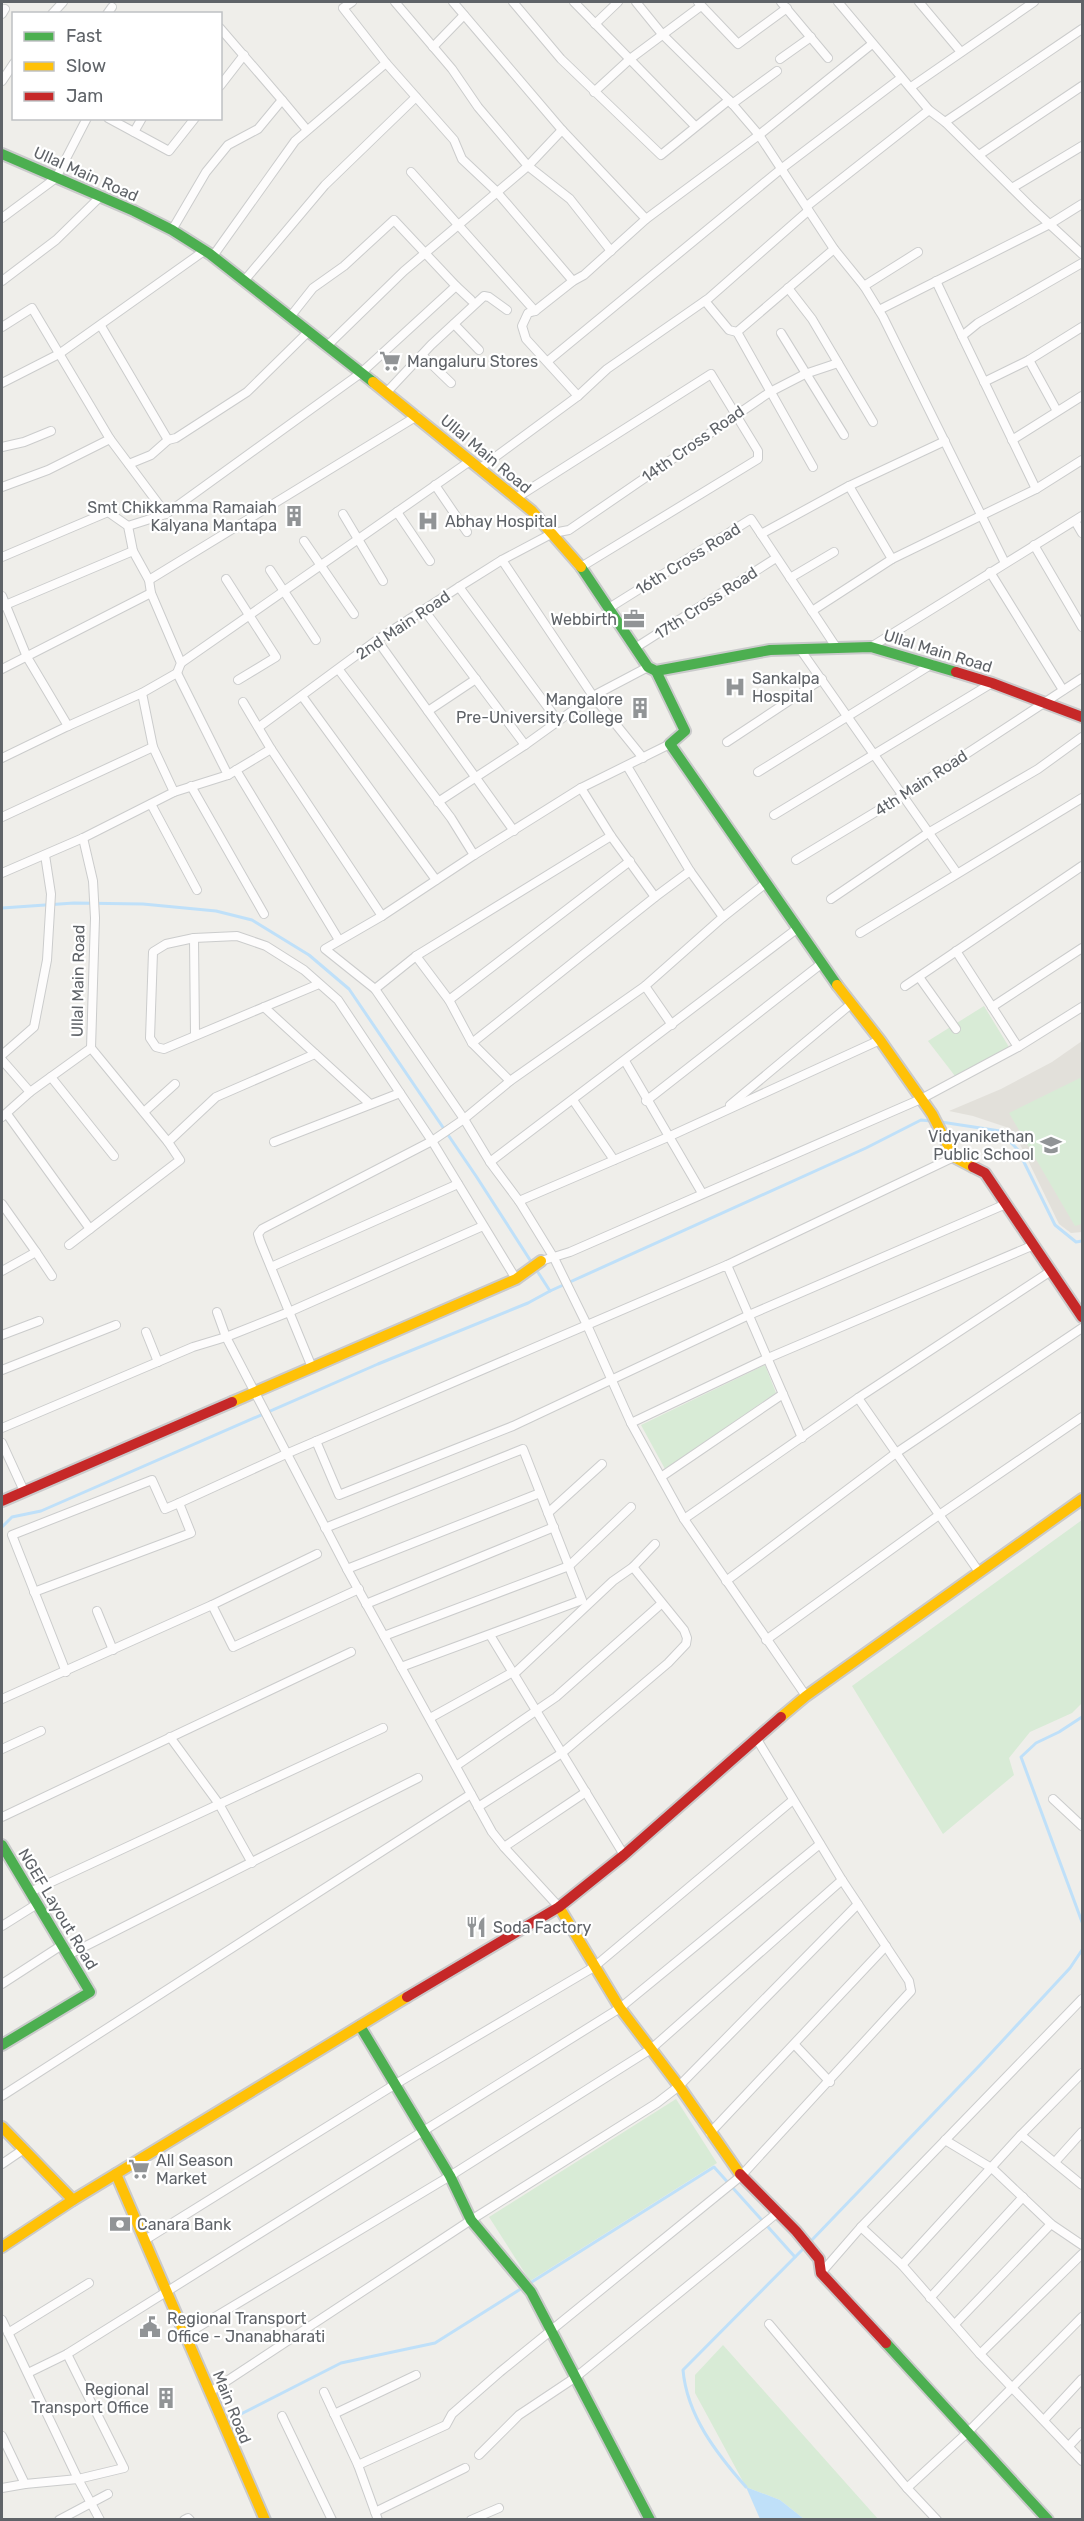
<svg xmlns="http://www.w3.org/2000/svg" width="1084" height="2521" viewBox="0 0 1084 2521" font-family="Rubik,sans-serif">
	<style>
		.education { fill: #e2e0da }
		.green { fill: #d8ebd6 }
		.water { fill: #bfe0f9 }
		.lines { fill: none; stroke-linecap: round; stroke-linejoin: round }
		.stream { stroke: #bfe0f9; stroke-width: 3 }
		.street-casing { stroke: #cbcccc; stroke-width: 10 }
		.fast-casing { stroke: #cacacb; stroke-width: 14 }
		.slow-casing { stroke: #cacacb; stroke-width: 14 }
		.jam-casing { stroke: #cacacb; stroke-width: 14 }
		.street { stroke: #fdfcfc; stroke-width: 8 }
		.fast { stroke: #4caf50; stroke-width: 10 }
		.slow { stroke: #ffc107; stroke-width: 10 }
		.jam { stroke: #c62828; stroke-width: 10 }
		.labels { text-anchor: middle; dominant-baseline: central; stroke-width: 4.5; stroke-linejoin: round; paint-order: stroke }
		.street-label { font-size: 16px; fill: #5f6368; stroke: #fff }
		.poi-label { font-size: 16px; fill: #5f6368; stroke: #fff; text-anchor: start }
	</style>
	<rect width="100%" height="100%" fill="#efeeea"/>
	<polygon class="education" points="1082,1041 1082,1232 1071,1233 1059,1224 1016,1136 1009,1128 973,1116 949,1111 1001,1089 1052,1062"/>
	<g class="green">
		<polygon points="984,1006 1009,1047 955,1076 928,1041"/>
		<polygon points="1082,1077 1082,1224 1075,1226 1009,1113"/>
		<polygon points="765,1365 776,1393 665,1469 641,1425"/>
		<polygon points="1082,1520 1082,1703 1072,1713 1030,1732 1009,1758 1014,1775 943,1834 852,1686"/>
		<polygon points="676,2099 717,2163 530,2281 489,2217"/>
		<polygon points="723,2345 878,2519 804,2519 780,2500 746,2487 695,2393 695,2375"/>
	</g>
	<polygon class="water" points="746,2487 780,2500 804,2519 760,2519"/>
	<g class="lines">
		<g class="stream">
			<polyline points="2,908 74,903 143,904 216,911 252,920 309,955 349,989 476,1176 550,1291 866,1148 921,1120 931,1121"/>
			<polyline points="941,1122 1000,1131 1018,1150 1055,1225 1076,1242 1082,1241"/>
			<polyline points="2,1527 12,1517 41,1511 378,1364 528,1303 550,1291"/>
			<polyline points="1082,1717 1059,1732 1036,1743 1021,1757 1082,1922"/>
			<polyline points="810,2242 980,2065 1070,1968 1082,1950"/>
			<polyline points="239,2415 341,2363 435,2343 714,2167 795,2257"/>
			<path d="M746 2487C717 2454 687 2416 683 2370L805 2247"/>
		</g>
		<defs>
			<g id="street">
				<polyline points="352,2 343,8 386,63 454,140 462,159 496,191 573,281"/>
				<polyline points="395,2 452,69 478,107 528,166 570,199 611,251"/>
				<polyline points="513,2 561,59 661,155 729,100"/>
				<polyline points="574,2 695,126"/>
				<polyline points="636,2 662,34 729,100 759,135 834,249 864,286 883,317 1005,563"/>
				<polyline points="698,2 738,44 787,8"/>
				<polyline points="781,2 828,58"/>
				<polyline points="838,2 929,110 945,122 1032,208 1082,254"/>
				<polyline points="919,2 961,52"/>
				<polyline points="2,14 5,9"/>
				<polyline points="52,14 63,2"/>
				<polyline points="107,14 112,7"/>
				<polyline points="595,24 618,2"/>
				<polyline points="220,28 282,100"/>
				<polyline points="433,47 464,15"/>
				<polyline points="780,59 811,37"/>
				<polyline points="2,81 14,63"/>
				<polyline points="220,86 244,55"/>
				<polyline points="911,87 1034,2"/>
				<polyline points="594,92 630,59 701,6"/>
				<polyline points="732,104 777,71"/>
				<polyline points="108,118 169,151 195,118"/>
				<polyline points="945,122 1082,29"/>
				<polyline points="134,132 142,118"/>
				<polyline points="979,155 1082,86"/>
				<polyline points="411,172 535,311 573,281 584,275 646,219 562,130 453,2"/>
				<polyline points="1012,188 1082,146"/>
				<polyline points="2,218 56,178 87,118"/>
				<polyline points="646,219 759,135 872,44"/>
				<polyline points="172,230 206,172 228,145 258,129 282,100 307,130"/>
				<polyline points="213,256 295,141 386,63"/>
				<polyline points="2,281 56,240 100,197"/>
				<polyline points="244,281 325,185 416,97"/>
				<polyline points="936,281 962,336"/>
				<polyline points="456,286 471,300"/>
				<polyline points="864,286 918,252"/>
				<polyline points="788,288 812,319 873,422"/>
				<polyline points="705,301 729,330 737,332"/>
				<polyline points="879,310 1050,224 1082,204"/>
				<polyline points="535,311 528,313 522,326 526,339 578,396"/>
				<polyline points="454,324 479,350"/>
				<polyline points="101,326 168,440"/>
				<polyline points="2,327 32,308 110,439 166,514"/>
				<polyline points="781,333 844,435"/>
				<polyline points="328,345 404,271 528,166 562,130"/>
				<polyline points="422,355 451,383"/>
				<polyline points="1029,360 1057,411"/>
				<polyline points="548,361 781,169 901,78"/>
				<polyline points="984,382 1029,360 1082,327"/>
				<polyline points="2,383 59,354 204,251"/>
				<polyline points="386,393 431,345 484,296 489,297 507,310"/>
				<polyline points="1012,440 1082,396"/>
				<polyline points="2,447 24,442 51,431"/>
				<polyline points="129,464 151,455 168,440 176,438 247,392 309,331"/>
				<polyline points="813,467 737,332 834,249"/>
				<polyline points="479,469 578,396 607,369 709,298 808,211 807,206 929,110"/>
				<polyline points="435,485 467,532"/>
				<polyline points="849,486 892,559 1036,489 962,336 978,323 1082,263"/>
				<polyline points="2,487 48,470 110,439"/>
				<polyline points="1036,489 1082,460"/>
				<polyline points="516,498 711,374 758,451 758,459 581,567"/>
				<polyline points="397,512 430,561"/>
				<polyline points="343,514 383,581"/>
				<polyline points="1075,521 1082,533"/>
				<polyline points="128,526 166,514 361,373 456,286 394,220 344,266 313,288 290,317"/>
				<polyline points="761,534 849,486 945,441"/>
				<polyline points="304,541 354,614"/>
				<polyline points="1034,545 1082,627"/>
				<polyline points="2,557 108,512 128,526 133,551 149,580 151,593 181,663 177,673 142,693 153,747 174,792"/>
				<polyline points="502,560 593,696 643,758"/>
				<polyline points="270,570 316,640"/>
				<polyline points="990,572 1063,690"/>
				<polyline points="790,578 834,552"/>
				<polyline points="226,579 276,657 238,680"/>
				<polyline points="149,580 417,416"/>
				<polyline points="459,587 558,721"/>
				<polyline points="2,596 27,657 68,726 2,758"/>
				<polyline points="3,606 133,551"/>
				<polyline points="609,608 751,519 836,647"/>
				<polyline points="424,610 525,745 593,696 648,667"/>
				<polyline points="812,611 892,559"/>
				<polyline points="377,640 514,831"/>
				<polyline points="871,647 1082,516"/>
				<polyline points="635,648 776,558"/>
				<polyline points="800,649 957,873"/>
				<polyline points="181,663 470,461"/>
				<polyline points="2,669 151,593"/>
				<polyline points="339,670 451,818 474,855"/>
				<polyline points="177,673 228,775"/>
				<polyline points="302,696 436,880"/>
				<polyline points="243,702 271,749 382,916"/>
				<polyline points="428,711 476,679"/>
				<polyline points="68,726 142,693"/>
				<polyline points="259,727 377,640 459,587 502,560 553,533 569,530 770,392 805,374 838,363"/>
				<polyline points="727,742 822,679"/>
				<polyline points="670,744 581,788 474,855 382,916 325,949 375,989 464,1119 490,1162 519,1201 554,1258 587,1325 631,1423 684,1519 806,1696"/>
				<polyline points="627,766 690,871 723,917"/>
				<polyline points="236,770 339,940"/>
				<polyline points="758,772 932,664"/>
				<polyline points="191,786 264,914"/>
				<polyline points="581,788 611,836 655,897"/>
				<polyline points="438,802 525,745"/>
				<polyline points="151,804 197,890"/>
				<polyline points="774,815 992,683"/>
				<polyline points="2,817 153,747"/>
				<polyline points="83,838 93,881 95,918 91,1048"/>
				<polyline points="796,860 902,796 1082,678"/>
				<polyline points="2,873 83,838 174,792 228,775 271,749"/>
				<polyline points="831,899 928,833 1038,769 1082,737"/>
				<polyline points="860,933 1082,798"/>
				<polyline points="194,938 195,1035"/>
				<polyline points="956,951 1018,1047"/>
				<polyline points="416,956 449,1000 472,1043 510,1081"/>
				<polyline points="919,977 956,1029"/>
				<polyline points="319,984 164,1049 156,1047 150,1038 153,952 166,944 194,938 237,936 266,946 304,970 338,1000 432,1141 516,1279"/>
				<polyline points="645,986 672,1025"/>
				<polyline points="905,986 1082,866"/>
				<polyline points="375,989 416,956 611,836"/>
				<polyline points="449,1000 630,861"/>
				<polyline points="264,1007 370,1104"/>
				<polyline points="992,1007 1082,948"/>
				<polyline points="472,1043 655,897 690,871"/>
				<polyline points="2,1055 34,1027 47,960 51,894 45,855"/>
				<polyline points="2,1060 30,1092"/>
				<polyline points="625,1061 702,1193"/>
				<polyline points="51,1077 114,1156"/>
				<polyline points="573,1100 614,1160"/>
				<polyline points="646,1101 821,964"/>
				<polyline points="730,1105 851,1004"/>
				<polyline points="144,1112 175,1084"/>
				<polyline points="7,1114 90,1229"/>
				<polyline points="2,1117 30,1092 91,1048"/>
				<polyline points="168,1142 216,1097 315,1054"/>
				<polyline points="274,1142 400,1093"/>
				<polyline points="490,1162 798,928"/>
				<polyline points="519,1201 668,1137 880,1040"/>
				<polyline points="2,1204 36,1252 2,1271"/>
				<polyline points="69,1245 180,1160 168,1142 91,1048"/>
				<polyline points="36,1252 52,1276"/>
				<polyline points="541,1261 570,1252 921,1099 1018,1047 1082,1007"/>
				<polyline points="727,1265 954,1157"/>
				<polyline points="271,1267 458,1184"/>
				<polyline points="217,1312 226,1337 289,1312 483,1226"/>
				<polyline points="146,1332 158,1362"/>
				<polyline points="2,1335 39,1321"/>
				<polyline points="311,1365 260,1241 258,1234 262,1229 432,1141 464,1119 510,1081 645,986 723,917 766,883"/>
				<polyline points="2,1370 116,1325"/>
				<polyline points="858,1398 979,1572"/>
				<polyline points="631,1423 768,1358 1034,1245"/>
				<polyline points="2,1428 193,1347 226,1337 347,1569 492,1832 504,1847"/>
				<polyline points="316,1441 339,1495 513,1426 749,1315 1006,1204"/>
				<polyline points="2,1443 24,1491"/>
				<polyline points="661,1477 783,1394"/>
				<polyline points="548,1513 602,1464"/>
				<polyline points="684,1519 858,1398 1051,1271"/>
				<polyline points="325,1528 523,1449 582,1600 401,1667"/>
				<polyline points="633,1567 655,1544"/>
				<polyline points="347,1569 540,1493"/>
				<polyline points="726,1581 896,1453 1082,1328"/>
				<polyline points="34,1592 191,1533 179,1503"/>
				<polyline points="366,1604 554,1527"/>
				<polyline points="212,1605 317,1554"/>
				<polyline points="97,1611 113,1650"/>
				<polyline points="490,1635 624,1855"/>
				<polyline points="384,1636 569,1566 631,1507"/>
				<polyline points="766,1640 939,1515 1082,1417"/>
				<polyline points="66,1672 12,1535 152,1480 165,1509 179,1503 286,1454 727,1265 802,1438"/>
				<polyline points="2,1699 212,1605 233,1647 359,1589"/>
				<polyline points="430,1718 513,1672"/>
				<polyline points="170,1737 219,1804 252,1863"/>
				<polyline points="2,1749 41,1731"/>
				<polyline points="456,1766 556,1697 661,1604"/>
				<polyline points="1053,1799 1082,1826"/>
				<polyline points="478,1807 562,1753 668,1663 686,1644 687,1638 684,1630 633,1567 613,1581 514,1674"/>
				<polyline points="2,1817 351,1652"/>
				<polyline points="30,1892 383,1728"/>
				<polyline points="559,1907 504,1847 586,1792"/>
				<polyline points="2,1926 37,1904"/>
				<polyline points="68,1955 418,1778"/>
				<polyline points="2,1984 62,1945"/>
				<polyline points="795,2045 830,2082"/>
				<polyline points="2,2096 471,1794"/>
				<polyline points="710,2133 886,1946"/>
				<polyline points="1021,2135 1082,2185"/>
				<polyline points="945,2140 993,2169 1051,2224 1082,2245"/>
				<polyline points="1055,2162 1082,2132"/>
				<polyline points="2,2164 24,2149"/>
				<polyline points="861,2227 902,2265 980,2354 1082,2461"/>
				<polyline points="145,2240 394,2085 594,1967 793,1800"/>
				<polyline points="902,2265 1021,2135 1082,2073"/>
				<polyline points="821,2273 861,2227 1082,1999"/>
				<polyline points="930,2298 1023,2197"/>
				<polyline points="2,2320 78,2479 100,2520"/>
				<polyline points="769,2324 907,2488 937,2520"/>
				<polyline points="955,2324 1051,2224"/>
				<polyline points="8,2333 89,2283"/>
				<polyline points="185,2335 450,2176 651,2049 842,1880"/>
				<polyline points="980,2354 1082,2254"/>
				<polyline points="28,2373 67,2354 620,2008 820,1844"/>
				<polyline points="210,2392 471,2220 657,2103 679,2086 858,1904"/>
				<polyline points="324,2392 358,2465 378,2520"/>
				<polyline points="334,2414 416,2375"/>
				<polyline points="282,2416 332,2520"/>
				<polyline points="1044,2420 1082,2379"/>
				<polyline points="2,2436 25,2484 78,2479 124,2468 67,2354"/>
				<polyline points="1069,2446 1082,2432"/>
				<polyline points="479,2455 519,2415 576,2377 777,2213"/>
				<polyline points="358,2465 446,2425 452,2414 500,2372 741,2176 911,1991 909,1981 842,1880 758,1741"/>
				<polyline points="2,2488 25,2484"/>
				<polyline points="907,2488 968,2432 1082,2317"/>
				<polyline points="375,2512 465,2468"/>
				<polyline points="59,2520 108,2494"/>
				<polyline points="184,2520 188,2518 190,2520"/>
				<polyline points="471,2520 499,2508"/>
			</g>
			<g id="fast">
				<polyline points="2,154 134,211 172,230 210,254 373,382"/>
				<polyline points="581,567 648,667 656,671 770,650 871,647 956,672"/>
				<polyline points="656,671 685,731 670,744 837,985"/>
				<polyline points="2,1845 90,1992 2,2045"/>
				<polyline points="360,2026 450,2176 471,2220 531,2292 650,2520"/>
				<polyline points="886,2343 1048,2520"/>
			</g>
			<g id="slow">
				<polyline points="373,382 532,511 581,567"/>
				<polyline points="837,985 880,1040 932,1114 954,1157 973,1167"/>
				<polyline points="232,1402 516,1279 541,1261"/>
				<polyline points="781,1717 806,1696 1082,1499"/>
				<polyline points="559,1907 620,2008 679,2086 740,2174"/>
				<polyline points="2,2127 73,2200"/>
				<polyline points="116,2174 265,2520"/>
				<polyline points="2,2247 73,2200 407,1997"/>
			</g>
			<g id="jam">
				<polyline points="956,672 992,683 1082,717"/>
				<polyline points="973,1167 985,1173 1082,1317"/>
				<polyline points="2,1501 232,1402"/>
				<polyline points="407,1997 559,1907 624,1855 781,1717"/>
				<polyline points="740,2174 796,2231 819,2259 821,2273 886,2343"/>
			</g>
		</defs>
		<use href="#street" class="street-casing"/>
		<use href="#fast" class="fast-casing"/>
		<use href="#slow" class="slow-casing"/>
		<use href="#jam" class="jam-casing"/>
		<use href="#street" class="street"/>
		<use href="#fast" class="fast"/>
		<use href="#slow" class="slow"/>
		<use href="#jam" class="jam"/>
	</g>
	<defs>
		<symbol id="supermarket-bare" viewBox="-9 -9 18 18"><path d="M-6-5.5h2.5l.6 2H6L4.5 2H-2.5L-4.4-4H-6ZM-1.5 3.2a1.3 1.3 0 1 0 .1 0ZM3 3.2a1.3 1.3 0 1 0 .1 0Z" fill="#919496" stroke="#fff" stroke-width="2.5" paint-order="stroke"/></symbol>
		<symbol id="building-bare" viewBox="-9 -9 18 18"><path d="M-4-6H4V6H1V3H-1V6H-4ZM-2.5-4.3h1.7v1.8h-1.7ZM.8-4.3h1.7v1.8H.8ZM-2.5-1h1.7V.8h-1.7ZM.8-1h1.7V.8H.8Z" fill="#919496" stroke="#fff" stroke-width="2.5" paint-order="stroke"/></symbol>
		<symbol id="hospital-bare" viewBox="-9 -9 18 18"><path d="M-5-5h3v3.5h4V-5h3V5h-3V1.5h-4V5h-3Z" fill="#919496" stroke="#fff" stroke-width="2.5" paint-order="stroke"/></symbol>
		<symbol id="office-bare" viewBox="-9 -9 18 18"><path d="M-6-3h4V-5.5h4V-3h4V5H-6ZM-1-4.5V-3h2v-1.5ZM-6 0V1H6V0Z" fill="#919496" stroke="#fff" stroke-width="2.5" paint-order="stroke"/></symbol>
		<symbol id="school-bare" viewBox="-9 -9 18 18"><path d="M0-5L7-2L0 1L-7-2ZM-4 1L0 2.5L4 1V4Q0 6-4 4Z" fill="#919496" stroke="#fff" stroke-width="2.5" paint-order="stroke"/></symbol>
		<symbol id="restaurant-bare" viewBox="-9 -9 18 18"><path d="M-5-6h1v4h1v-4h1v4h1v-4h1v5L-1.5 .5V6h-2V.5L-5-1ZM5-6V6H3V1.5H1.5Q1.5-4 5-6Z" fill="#919496" stroke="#fff" stroke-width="2.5" paint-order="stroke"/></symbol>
		<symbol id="bank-bare" viewBox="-9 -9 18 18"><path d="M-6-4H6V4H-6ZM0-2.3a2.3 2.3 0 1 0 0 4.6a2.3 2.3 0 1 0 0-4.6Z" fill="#919496" stroke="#fff" stroke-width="2.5" paint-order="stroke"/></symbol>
		<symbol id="civic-bare" viewBox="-9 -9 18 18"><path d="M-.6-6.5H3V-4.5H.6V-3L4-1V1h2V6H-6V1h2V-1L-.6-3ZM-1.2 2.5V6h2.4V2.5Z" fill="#919496" stroke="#fff" stroke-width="2.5" paint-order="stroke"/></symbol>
	</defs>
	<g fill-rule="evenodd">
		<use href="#supermarket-bare" x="375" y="346" width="30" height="30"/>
		<use href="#building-bare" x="279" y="501" width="30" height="30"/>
		<use href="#hospital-bare" x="413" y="506" width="30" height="30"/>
		<use href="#office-bare" x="619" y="604" width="30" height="30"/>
		<use href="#hospital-bare" x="720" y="672" width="30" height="30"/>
		<use href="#building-bare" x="625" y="693" width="30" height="30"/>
		<use href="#school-bare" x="1036" y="1130" width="30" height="30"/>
		<use href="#restaurant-bare" x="461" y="1912" width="30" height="30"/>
		<use href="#supermarket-bare" x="124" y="2154" width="30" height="30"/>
		<use href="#bank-bare" x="105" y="2209" width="30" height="30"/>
		<use href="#civic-bare" x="135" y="2312" width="30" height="30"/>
		<use href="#building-bare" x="151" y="2383" width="30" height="30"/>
	</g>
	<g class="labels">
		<g class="street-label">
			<text transform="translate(86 174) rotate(24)">Ullal Main Road</text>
			<text transform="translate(693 444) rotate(-35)">14th Cross Road</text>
			<text transform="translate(486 454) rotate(40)">Ullal Main Road</text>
			<text transform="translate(688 559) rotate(-32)">16th Cross Road</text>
			<text transform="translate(706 603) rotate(-33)">17th Cross Road</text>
			<text transform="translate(403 625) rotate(-34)">2nd Main Road</text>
			<text transform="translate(938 651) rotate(17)">Ullal Main Road</text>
			<text transform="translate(921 783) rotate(-33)">4th Main Road</text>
			<text transform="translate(78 981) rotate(-89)">Ullal Main Road</text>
			<text transform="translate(58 1909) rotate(59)">NGEF Layout Road</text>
			<text transform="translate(232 2407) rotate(68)">Main Road</text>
		</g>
		<g class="poi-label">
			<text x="407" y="361">Mangaluru Stores</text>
			<text x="277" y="507" text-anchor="end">Smt Chikkamma Ramaiah<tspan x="277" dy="18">Kalyana Mantapa</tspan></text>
			<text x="445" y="521">Abhay Hospital</text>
			<text x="617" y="619" text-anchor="end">Webbirth</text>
			<text x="752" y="678">Sankalpa<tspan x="752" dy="18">Hospital</tspan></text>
			<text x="623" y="699" text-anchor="end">Mangalore<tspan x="623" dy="18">Pre-University College</tspan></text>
			<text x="1034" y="1136" text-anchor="end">Vidyanikethan<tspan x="1034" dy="18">Public School</tspan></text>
			<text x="493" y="1927">Soda Factory</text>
			<text x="156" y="2160">All Season<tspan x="156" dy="18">Market</tspan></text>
			<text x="137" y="2224">Canara Bank</text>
			<text x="167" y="2318">Regional Transport<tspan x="167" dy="18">Office - Jnanabharati</tspan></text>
			<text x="149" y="2389" text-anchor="end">Regional<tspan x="149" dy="18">Transport Office</tspan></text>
		</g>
	</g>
	<rect width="1084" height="2521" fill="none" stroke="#5f6368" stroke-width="6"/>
	<rect x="12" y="12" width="210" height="108" fill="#ffffff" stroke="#bfc1c3" stroke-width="1.5"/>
	<rect x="24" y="32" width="30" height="9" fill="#4caf50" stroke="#bfc1c3" stroke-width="1.5"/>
	<text x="66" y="42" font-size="18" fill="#5f6368">Fast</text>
	<rect x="24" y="62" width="30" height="9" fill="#ffc107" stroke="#bfc1c3" stroke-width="1.5"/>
	<text x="66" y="72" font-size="18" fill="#5f6368">Slow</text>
	<rect x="24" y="92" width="30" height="9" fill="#c62828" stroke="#bfc1c3" stroke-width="1.5"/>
	<text x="66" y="102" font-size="18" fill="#5f6368">Jam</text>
</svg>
